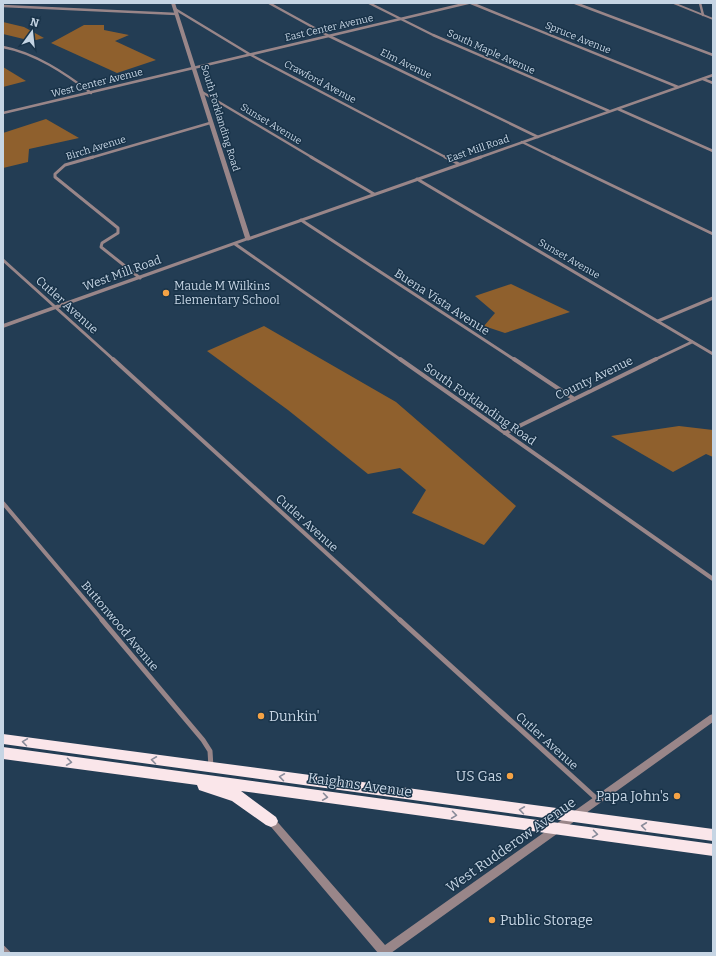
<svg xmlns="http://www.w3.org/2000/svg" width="716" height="956" viewBox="0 0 716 956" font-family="Bitter,serif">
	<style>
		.forest { fill: #8f602d }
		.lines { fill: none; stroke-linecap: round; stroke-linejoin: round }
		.minor-far3 { stroke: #998689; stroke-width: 2.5 }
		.minor-far2 { stroke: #998689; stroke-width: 3 }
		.minor-far1 { stroke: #998689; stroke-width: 4 }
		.minor { stroke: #998689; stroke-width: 5 }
		.tertiary { fill: #998689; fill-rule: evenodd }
		.trunk { fill: #fae6ea; fill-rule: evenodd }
		.oneway { stroke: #8a8c9a }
		.poi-dot { fill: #f5a345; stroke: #193349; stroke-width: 1.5 }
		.labels { text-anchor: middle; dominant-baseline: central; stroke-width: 3; stroke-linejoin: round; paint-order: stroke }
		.far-street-label { font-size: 10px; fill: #c6d5e4; stroke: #193349 }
		.street-label { font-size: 12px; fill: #c6d5e4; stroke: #193349 }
		.poi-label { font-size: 12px; fill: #c6d5e4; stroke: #193349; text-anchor: start }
		.near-poi-label { font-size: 14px; fill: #c6d5e4; stroke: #193349; text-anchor: start }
		.near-street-label { font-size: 14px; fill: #c6d5e4; stroke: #193349 }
	</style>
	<rect width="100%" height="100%" fill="#233d54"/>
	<g class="forest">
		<polygon points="3,22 24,27 44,38 32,41 3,34"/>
		<polygon points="84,25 104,25 104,30 129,35 115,41 156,60 117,73 51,43"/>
		<polygon points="3,67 26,81 3,87"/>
		<polygon points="46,119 79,138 29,149 28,162 3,168 3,133"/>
		<polygon points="511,284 570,312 505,333 484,326 495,313 475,296"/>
		<polygon points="264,326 396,402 516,506 484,545 412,513 426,490 400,468 368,474 288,410 207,351"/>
		<polygon points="679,426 713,430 713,457 706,454 673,472 611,436"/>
	</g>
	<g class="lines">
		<g class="minor-far3">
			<polyline points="269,3 329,36 538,137"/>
			<polyline points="369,3 433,35 609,111"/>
			<polyline points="471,3 678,87"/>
			<polyline points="575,3 713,55"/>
			<polyline points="700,3 703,15"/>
			<polyline points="3,6 177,14"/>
			<polyline points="175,9 251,55 447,158"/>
			<path d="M3 47C35 53 65 73 91 93"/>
			<polyline points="703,79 713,83"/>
			<polyline points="202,92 313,158"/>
			<polyline points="618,109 713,151"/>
			<polyline points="3,113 468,3"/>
			<polyline points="522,142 555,158"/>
			<polyline points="90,158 210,123"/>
			<polyline points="478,158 713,75"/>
		</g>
		<g class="minor-far2">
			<polyline points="93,157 65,165 55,174 55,177 118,228 118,233 102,243 101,247 140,278"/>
			<polyline points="311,157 374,194"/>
			<polyline points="445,157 459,164"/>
			<polyline points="553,157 713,234"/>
			<polyline points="417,179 713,354"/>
			<polyline points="301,220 515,360"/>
			<polyline points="248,239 481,157"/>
			<polyline points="235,244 401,360"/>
			<polyline points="3,260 114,360"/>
			<polyline points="658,321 713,298"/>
			<polyline points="654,360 692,342"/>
		</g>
		<g class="minor-far1">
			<polyline points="113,359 401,621"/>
			<polyline points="400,359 713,579"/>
			<polyline points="514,359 574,399"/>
			<polyline points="505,433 656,359"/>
			<polyline points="3,503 103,621"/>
		</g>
		<g class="minor">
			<polyline points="102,620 203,740 210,751 211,767"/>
			<polyline points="400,620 598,800"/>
			<polyline points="3,948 8,953"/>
		</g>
		<g class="tertiary">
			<polygon points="171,3 175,3 251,239 3,328 3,324 245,238"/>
			<polygon points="671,3 676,3 713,18 713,20"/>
			<polygon points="713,714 713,722 391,953 378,953 266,821 268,818 271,817 274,818 385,945 710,715"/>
		</g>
		<g class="trunk">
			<polygon points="3,734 713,829 713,841 3,744"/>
			<polygon points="3,747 713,844 713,856 241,791 276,817 278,821 276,825 271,827 266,825 232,801 199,790 197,785 3,759"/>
		</g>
	</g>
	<defs><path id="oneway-chevron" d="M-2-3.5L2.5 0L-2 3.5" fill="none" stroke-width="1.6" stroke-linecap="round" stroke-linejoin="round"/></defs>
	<g class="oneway">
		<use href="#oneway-chevron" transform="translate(25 742) rotate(-172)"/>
		<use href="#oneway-chevron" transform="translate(154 760) rotate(-172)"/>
		<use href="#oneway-chevron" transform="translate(69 762) rotate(8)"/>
		<use href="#oneway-chevron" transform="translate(282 777) rotate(-172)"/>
		<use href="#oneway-chevron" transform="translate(325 797) rotate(8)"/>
		<use href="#oneway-chevron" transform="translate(522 810) rotate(-172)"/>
		<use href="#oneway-chevron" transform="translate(454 815) rotate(8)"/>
		<use href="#oneway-chevron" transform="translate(644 826) rotate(-173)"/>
		<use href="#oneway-chevron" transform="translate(595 834) rotate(8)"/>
	</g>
	<g class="poi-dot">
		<circle cx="166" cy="293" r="4"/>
		<circle cx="261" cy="716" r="4"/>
		<circle cx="510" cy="776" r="4"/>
		<circle cx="677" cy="796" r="4"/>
		<circle cx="492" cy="920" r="4"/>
	</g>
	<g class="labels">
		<g class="far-street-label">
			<text transform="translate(329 28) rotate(-13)">East Center Avenue</text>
			<text transform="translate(578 38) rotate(22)">Spruce Avenue</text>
			<text transform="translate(491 52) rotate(24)">South Maple Avenue</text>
			<text transform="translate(406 64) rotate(26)">Elm Avenue</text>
			<text transform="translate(320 82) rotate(28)">Crawford Avenue</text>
			<text transform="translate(97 83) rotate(-14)">West Center Avenue</text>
			<text transform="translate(220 118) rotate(73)">South Forklanding Road</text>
			<text transform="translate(271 124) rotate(31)">Sunset Avenue</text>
			<text transform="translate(96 148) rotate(-17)">Birch Avenue</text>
			<text transform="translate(478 149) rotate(-19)">East Mill Road</text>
			<text transform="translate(569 259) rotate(30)">Sunset Avenue</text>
		</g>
		<g class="street-label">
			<text transform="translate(122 273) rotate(-20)">West Mill Road</text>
			<text transform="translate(442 302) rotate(33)">Buena Vista Avenue</text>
			<text transform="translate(67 305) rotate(42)">Cutler Avenue</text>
			<text transform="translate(594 378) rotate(-26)">County Avenue</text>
			<text transform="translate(480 404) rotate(35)">South Forklanding Road</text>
			<text transform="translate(307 523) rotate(42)">Cutler Avenue</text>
			<text transform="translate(120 626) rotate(50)">Buttonwood Avenue</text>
			<text transform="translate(547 741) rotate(42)">Cutler Avenue</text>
		</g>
		<g class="poi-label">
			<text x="174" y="286">Maude M Wilkins<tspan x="174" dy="14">Elementary School</tspan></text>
		</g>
		<g class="near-poi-label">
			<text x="269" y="716">Dunkin'</text>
			<text x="502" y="776" text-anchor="end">US Gas</text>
			<text x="669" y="796" text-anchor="end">Papa John's</text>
			<text x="500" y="920">Public Storage</text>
		</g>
		<g class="near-street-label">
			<text transform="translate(360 785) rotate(8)">Kaighns Avenue</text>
			<text transform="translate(511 845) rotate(-35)">West Rudderow Avenue</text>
		</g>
	</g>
	<rect width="716" height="956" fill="none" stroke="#c6d5e4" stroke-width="8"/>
	<g transform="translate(32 32) rotate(15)" stroke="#193349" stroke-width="3" paint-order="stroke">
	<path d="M0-3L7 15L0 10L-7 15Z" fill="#c6d5e4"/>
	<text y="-6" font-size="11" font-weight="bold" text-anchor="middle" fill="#c6d5e4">N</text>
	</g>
</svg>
